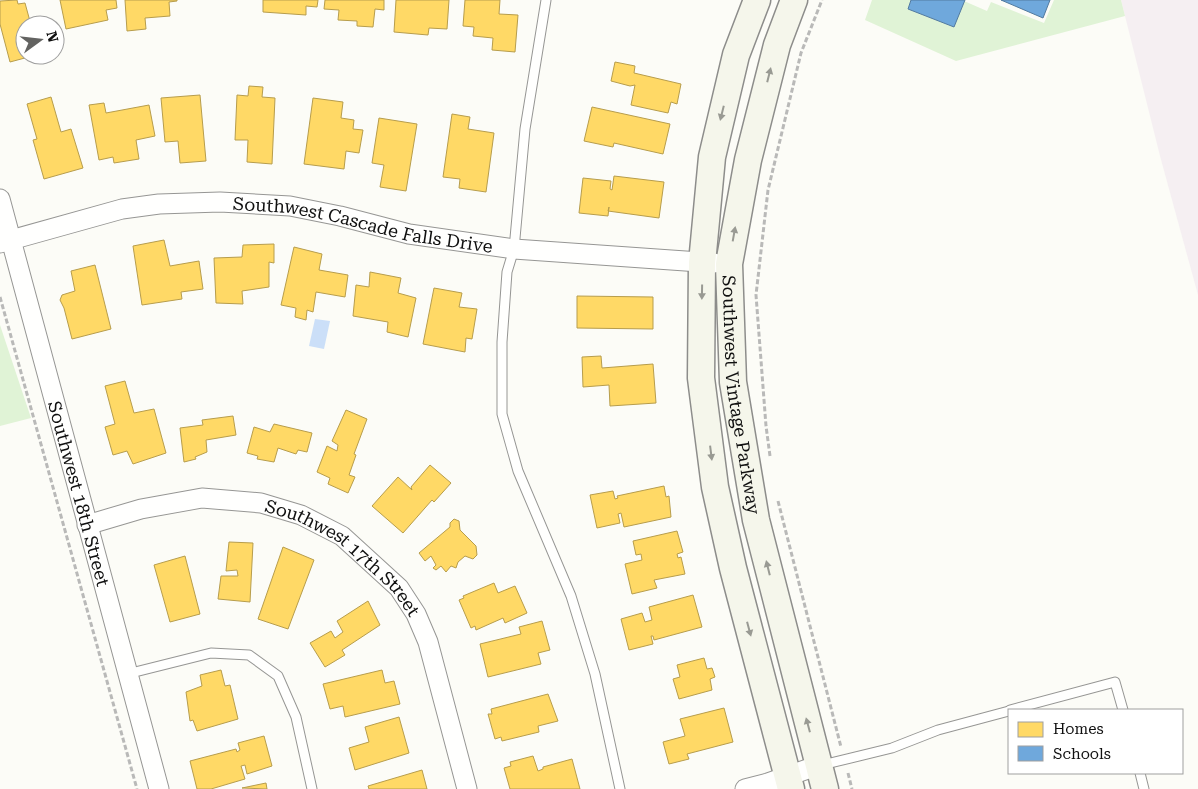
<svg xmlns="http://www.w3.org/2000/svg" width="1198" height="789" viewBox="0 0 1198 789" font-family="'Roboto Serif',serif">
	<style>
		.industrial { fill: #f5eff2 }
		.green { fill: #e0f3d6 }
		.water { fill: #cbdff8 }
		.homes { fill: #ffd966; stroke: #b79d4c }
		.schools { fill: #6fa8dc; stroke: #527a9f }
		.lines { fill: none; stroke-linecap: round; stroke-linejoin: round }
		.lane-casing { stroke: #969694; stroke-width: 11 }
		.street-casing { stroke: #969694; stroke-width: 21 }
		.secondary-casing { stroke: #8d8d8b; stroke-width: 29 }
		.path { stroke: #b9b9b8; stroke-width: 3; stroke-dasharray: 5 2.5; stroke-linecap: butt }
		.lane { stroke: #fffffe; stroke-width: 9 }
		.street { stroke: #fffffe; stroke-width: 19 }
		.secondary { stroke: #f5f6eb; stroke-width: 26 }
		.oneway { fill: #999a93 }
		.labels { text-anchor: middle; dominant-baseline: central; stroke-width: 5; stroke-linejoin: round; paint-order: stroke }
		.street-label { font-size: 18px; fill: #101010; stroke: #fff }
	</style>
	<rect width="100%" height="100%" fill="#fcfcf7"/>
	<polygon class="industrial" points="1121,0 1198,0 1198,295 1160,156"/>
	<g class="green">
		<polygon points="872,0 911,0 908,9 954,27 964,1 987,11 991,2 1044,23 1054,0 1121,0 1125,16 956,61 865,20"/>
		<polygon points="0,325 31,418 0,426"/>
	</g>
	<polygon class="water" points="315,319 330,321 324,349 309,346"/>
	<g class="homes">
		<polygon points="17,0 18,4 25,3 31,25 25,25 25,55 36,55 10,62 0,24 0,1"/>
		<polygon points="60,0 116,0 117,8 106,10 108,20 66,29"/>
		<polygon points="125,0 177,0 177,1 169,2 170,16 145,18 146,29 127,31"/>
		<polygon points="263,0 318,0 317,7 306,6 306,15 263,12"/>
		<polygon points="325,0 384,0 384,10 375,9 373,27 357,26 357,21 338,20 339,10 324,9"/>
		<polygon points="396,0 449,0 447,29 429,28 428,35 394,32"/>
		<polygon points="465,0 500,0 499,14 518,15 515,52 492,50 493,38 473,36 474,27 463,26"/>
		<polygon points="615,62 635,66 634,73 681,84 677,104 671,102 668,113 631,105 635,85 630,86 611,81"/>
		<polygon points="249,86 263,87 262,97 275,98 272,164 247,162 248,140 235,140 237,95 248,96"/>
		<polygon points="200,95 206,161 180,163 178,141 165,142 161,98"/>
		<polygon points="51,97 61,132 71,129 83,168 44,179 33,140 37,139 27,104"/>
		<polygon points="313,98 343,102 341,118 354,120 353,129 363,130 359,153 346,151 344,169 304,164"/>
		<polygon points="104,103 106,113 149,105 155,136 136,140 139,159 114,163 113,157 99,160 89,105"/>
		<polygon points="592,107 670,124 663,154 614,143 613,147 584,141"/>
		<polygon points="452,114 470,117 468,129 494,133 486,192 459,188 460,179 443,177"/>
		<polygon points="379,118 417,124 406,191 380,187 384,165 372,163"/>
		<polygon points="614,176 664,182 659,218 608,211 609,207 608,216 579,213 583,178 611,181 610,189 612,190"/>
		<polygon points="164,240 170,266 199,261 203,289 181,292 182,299 142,305 133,246"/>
		<polygon points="274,244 274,263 269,262 269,287 242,291 243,304 216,303 214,258 242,257 243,245"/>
		<polygon points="294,247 322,254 319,270 348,275 345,297 316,292 313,312 307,310 306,320 295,317 296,308 281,305"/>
		<polygon points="95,265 111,329 72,339 64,308 60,300 62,295 75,291 71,271"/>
		<polygon points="370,272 401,278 398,293 416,298 408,337 387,332 388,322 353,316 356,285 369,287"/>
		<polygon points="434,288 462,293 459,307 477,309 472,339 466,338 465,352 423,344"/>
		<polygon points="577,296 653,297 653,329 577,328"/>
		<polygon points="601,356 602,368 653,364 656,403 610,406 609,385 583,387 582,357"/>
		<polygon points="125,381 134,413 154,409 166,453 133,464 127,451 113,455 105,427 115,424 105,386"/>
		<polygon points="346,410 367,419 354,454 356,455 349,475 355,477 348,493 328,484 330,478 317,472 327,446 337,451 338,445 332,441"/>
		<polygon points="233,416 236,435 206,440 207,452 195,457 196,459 184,462 180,428 203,425 202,420"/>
		<polygon points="274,424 312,433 307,452 298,450 296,454 278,448 274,462 257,459 258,456 247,453 254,427 270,432"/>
		<polygon points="430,465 451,483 434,502 432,500 403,533 372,506 398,477 412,490 411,487"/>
		<polygon points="664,486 666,497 669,496 671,517 624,527 621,513 618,514 620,523 597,528 590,495 613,491 615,499 618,498 617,496"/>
		<polygon points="454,519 459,521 460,530 476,546 477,555 473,559 465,556 458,562 456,568 451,566 446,572 441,566 436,570 433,568 436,565 431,556 425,561 419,553 450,527 450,523"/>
		<polygon points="677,531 683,552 677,554 678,558 681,557 685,574 654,580 657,588 632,594 625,564 642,560 641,554 636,555 633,541"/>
		<polygon points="229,542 253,543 250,602 218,599 221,576 238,576 237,570 226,571"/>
		<polygon points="283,547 314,560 288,629 258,619"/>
		<polygon points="185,556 200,614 170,622 154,565"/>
		<polygon points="494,583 498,593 515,586 527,613 505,623 503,618 476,630 475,626 471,628 459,600 464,598 463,596"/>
		<polygon points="693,595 702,627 654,640 653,636 651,636 653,644 629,650 621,619 642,613 645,622 652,620 649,607"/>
		<polygon points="368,601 380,625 342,650 345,655 325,667 310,643 331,631 335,638 343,632 337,621"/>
		<polygon points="542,621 550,650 538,653 541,664 488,677 480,644 521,634 519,627"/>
		<polygon points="704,658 707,669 712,668 715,677 710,679 712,690 679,699 673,679 680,677 677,665"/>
		<polygon points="221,670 225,686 230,685 238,719 197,731 193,720 190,721 186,692 202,686 200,675"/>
		<polygon points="382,670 385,683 394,681 400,704 345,717 343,706 330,709 323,684"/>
		<polygon points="548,694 558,721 538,726 539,732 502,741 501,737 495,739 488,714 492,714 491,709"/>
		<polygon points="724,708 733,742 687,754 689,759 669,764 663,742 685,736 680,719"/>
		<polygon points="399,717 409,753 355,770 349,748 369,742 365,727"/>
		<polygon points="264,736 272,766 247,774 245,765 241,766 245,779 211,789 197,789 190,761 236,749 237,752 240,750 238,743"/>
		<polygon points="533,756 538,771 543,769 543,767 572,759 580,789 510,789 504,768 511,766 510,762"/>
		<polygon points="422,770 427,789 369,789 368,786"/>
		<polygon points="266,783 267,789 242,788"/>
	</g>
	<g class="schools">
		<polygon points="911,0 965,0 954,27 908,9"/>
		<polygon points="1001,0 1050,0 1043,18"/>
	</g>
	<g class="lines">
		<defs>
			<g id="lane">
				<polyline points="546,0 525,129 514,249 507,272 502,342 502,414 518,471 571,596 595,674 620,789"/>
				<polyline points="127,674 211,653 249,655 278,676 296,717 312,789"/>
				<polyline points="1010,710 1115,682 1123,710"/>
				<polyline points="822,765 892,748 938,730 1009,711"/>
				<polyline points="1140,773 1144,789"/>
			</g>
			<g id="street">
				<path id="s1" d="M0 199 159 789"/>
				<path id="s2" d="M0 243 122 209 159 204 220 202 290 206 340 216 409 234 514 249 714 263"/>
				<path id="s3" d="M87 525 141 509 202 498 261 503 301 515 342 536 399 588 416 614 428 642 467 789"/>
				<polyline points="745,789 768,783 819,765"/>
			</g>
			<g id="secondary">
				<polyline points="757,0 736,55 712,157 702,263 701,378 715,487 733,568 791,789"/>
				<path id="s4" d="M794 0 777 45 748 160 729 264 733 382 756 520 825 789"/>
			</g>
		</defs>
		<use href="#lane" class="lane-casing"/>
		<use href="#street" class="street-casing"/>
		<use href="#secondary" class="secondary-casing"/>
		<g class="path">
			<polyline points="0,297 137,789"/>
			<polyline points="770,456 766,426 756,295 768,190 801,53 822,0"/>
			<polyline points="778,501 841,747"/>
			<polyline points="848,773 852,789"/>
		</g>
		<use href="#lane" class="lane"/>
		<use href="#street" class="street"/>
		<use href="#secondary" class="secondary"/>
	</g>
	<defs><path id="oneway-solid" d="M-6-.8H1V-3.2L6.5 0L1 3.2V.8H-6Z" transform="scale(1.25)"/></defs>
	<g class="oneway">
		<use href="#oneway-solid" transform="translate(769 75) rotate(-76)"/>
		<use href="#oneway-solid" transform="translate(722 113) rotate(104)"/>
		<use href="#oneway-solid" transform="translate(734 234) rotate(-80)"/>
		<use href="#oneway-solid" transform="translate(702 292) rotate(91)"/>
		<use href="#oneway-solid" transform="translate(711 453) rotate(83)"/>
		<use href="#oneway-solid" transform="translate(768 568) rotate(-104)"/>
		<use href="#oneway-solid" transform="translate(749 629) rotate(75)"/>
		<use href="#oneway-solid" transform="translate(808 725) rotate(-105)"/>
	</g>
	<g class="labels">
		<g class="street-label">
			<text stroke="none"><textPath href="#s2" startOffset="370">Southwest Cascade Falls Drive</textPath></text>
			<text stroke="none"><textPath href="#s4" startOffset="404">Southwest Vintage Parkway</textPath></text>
			<text stroke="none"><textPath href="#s1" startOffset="305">Southwest 18th Street</textPath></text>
			<text stroke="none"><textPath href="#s3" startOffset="278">Southwest 17th Street</textPath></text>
		</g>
	</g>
	<rect x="1008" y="709" width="175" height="65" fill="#ffffff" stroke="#9f9f9f"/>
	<rect x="1018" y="722" width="25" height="15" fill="#ffd966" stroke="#9f9f9f"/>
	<text x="1053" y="734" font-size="15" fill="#101010">Homes</text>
	<rect x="1018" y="746" width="25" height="15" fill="#6fa8dc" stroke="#9f9f9f"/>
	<text x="1053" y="759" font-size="15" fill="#101010">Schools</text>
	<g transform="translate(40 40) rotate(75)"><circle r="24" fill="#ffffff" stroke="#9f9f9f"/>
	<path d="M0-4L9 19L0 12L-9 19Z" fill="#636361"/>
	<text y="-8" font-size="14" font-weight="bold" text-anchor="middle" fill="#101010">N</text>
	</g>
</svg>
